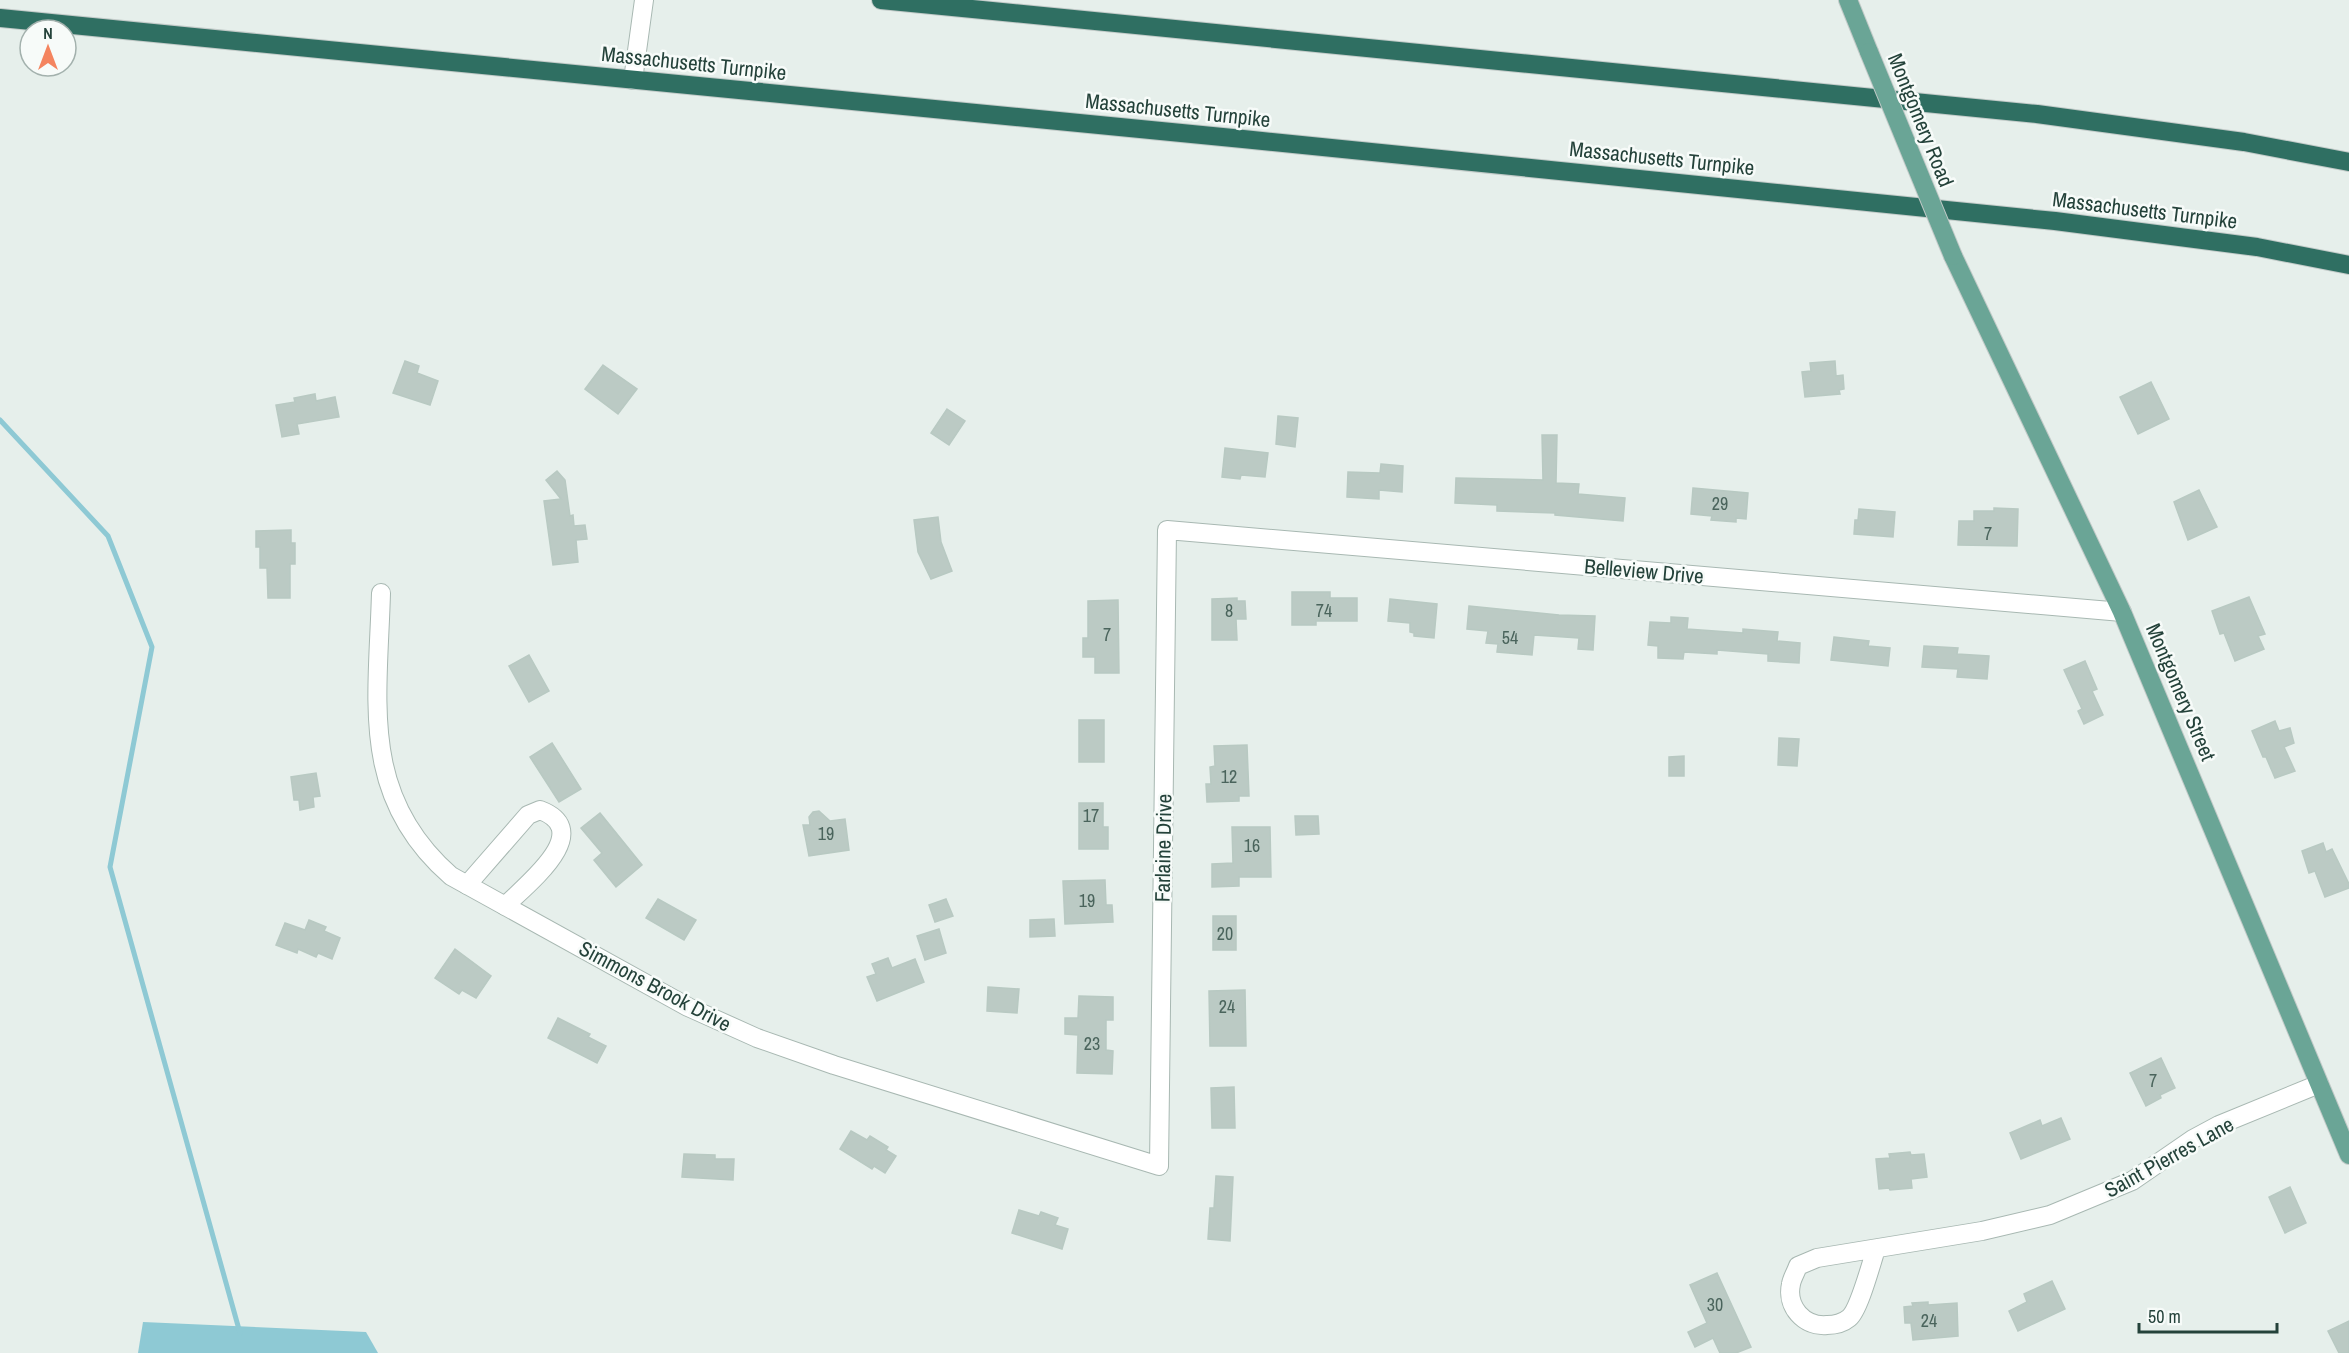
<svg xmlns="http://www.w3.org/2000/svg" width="2349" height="1353" viewBox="0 0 2349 1353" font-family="'Archivo Narrow',sans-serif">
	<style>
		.water { fill: #8ec9d4 }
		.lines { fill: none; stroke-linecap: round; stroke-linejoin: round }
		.stream { stroke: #8ec9d4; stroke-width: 5 }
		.building { fill: #bbcac4; stroke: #b8c9c2; stroke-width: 1.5 }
		.minor-casing { stroke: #a8b8b2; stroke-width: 20 }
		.major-casing { stroke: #c2cac8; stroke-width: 20 }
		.highway-casing { stroke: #c2cac8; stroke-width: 20 }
		.minor { stroke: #fff; stroke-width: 18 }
		.major { stroke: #6aa596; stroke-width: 18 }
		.highway { stroke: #2f6f62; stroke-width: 18 }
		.major-bridge-casing { stroke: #c2cac8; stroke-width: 20; stroke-linecap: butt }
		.major-bridge { stroke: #6aa596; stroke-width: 18 }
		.labels { text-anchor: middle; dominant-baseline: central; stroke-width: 5; stroke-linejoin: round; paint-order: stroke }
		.number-label { font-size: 18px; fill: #4a645c }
		.street-label { font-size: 21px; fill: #24423a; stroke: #f7fbf9 }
	</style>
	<rect width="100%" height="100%" fill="#e6efeb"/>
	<polygon class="water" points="143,1322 366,1332 378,1353 138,1353"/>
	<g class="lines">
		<polyline class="stream" points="0,420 108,536 152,647 110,867 240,1333"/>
	</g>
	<g class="building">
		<polygon points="405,361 419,366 417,373 438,381 430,405 393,393"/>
		<polygon points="1835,361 1836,376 1843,375 1844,389 1839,390 1840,394 1805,397 1802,372 1811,371 1810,363"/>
		<polygon points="603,365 637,389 618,414 585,389"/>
		<polygon points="2151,382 2169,419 2138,434 2120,397"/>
		<polygon points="315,394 316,401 335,397 339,417 297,424 299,434 282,437 276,405 295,402 294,398"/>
		<polygon points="947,409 965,421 949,445 931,433"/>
		<polygon points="1278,416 1298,418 1295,447 1276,444"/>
		<polygon points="1542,435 1557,435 1556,483 1579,484 1578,494 1625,498 1623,521 1555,515 1555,513 1497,511 1497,505 1455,503 1456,478 1543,480"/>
		<polygon points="1225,448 1268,453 1265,477 1241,475 1240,479 1222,477"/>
		<polygon points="1381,464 1403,466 1402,492 1379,490 1379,499 1347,497 1348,472 1380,473"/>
		<polygon points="557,471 565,480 570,516 573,515 574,526 585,525 587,539 576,540 578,562 553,565 544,501 561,499 546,480"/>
		<polygon points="1693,488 1748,493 1746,519 1736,518 1736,522 1711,520 1712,516 1691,514"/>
		<polygon points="2199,490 2217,527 2188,540 2174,502"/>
		<polygon points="1994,508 2018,509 2017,546 1958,545 1959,521 1974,521 1974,511 1994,511"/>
		<polygon points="1859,509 1895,512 1893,537 1854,534 1855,520 1858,520"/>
		<polygon points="938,517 941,542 952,571 931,579 918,552 914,520"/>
		<polygon points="291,530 291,543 295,543 295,564 290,564 290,598 268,598 267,568 260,568 260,547 256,547 256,531"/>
		<polygon points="1292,592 1330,592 1330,598 1357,598 1357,621 1316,621 1316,625 1292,625"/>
		<polygon points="2249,597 2265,634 2258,636 2264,649 2235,661 2224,633 2220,634 2212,611"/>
		<polygon points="1237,598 1237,601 1245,601 1246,619 1236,619 1237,640 1212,640 1212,599"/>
		<polygon points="1390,599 1437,604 1434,638 1414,636 1414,633 1410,632 1410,623 1388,621"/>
		<polygon points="1118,600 1119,673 1095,673 1095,657 1083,657 1083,638 1088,638 1088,601"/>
		<polygon points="1469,606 1559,615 1595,616 1593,650 1578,649 1579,638 1534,635 1532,655 1497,652 1498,644 1486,643 1488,631 1467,629"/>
		<polygon points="1671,617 1688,618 1687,629 1743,633 1743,629 1778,632 1777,641 1800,643 1799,663 1768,661 1768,654 1717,650 1717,654 1684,652 1683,659 1658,658 1658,646 1648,645 1650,622 1671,623"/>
		<polygon points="1834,637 1869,641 1868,646 1890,648 1888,666 1831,660"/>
		<polygon points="1924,646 1958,648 1957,654 1989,656 1987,679 1957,677 1958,669 1922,667"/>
		<polygon points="529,655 549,691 529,702 509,666"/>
		<polygon points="2085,661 2097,689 2092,691 2103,715 2084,724 2078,711 2082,709 2064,670"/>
		<rect x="1079" y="720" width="25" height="42"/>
		<polygon points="2275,721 2279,731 2290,728 2294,743 2284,747 2295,771 2275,778 2266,757 2263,757 2252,731"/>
		<polygon points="1779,738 1799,739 1797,766 1778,765"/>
		<polygon points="552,743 581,789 559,802 530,757"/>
		<polygon points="1247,745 1249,796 1239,796 1239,801 1207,802 1206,784 1211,784 1210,767 1215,766 1214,746"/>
		<polygon points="1684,756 1684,776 1669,776 1669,757"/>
		<polygon points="316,773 320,796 313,797 314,807 300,810 299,800 294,800 291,777"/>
		<polygon points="1079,803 1103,803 1103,827 1108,827 1108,849 1079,849"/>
		<polygon points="819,811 830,821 845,819 849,850 809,856 803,825 810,825 809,817 813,812"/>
		<polygon points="600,813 642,865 616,887 594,860 602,853 581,828"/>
		<polygon points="1295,816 1318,816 1319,834 1296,835"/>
		<polygon points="1232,827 1270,827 1271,877 1239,877 1239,886 1212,887 1212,864 1233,863"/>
		<polygon points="2323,843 2326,852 2332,849 2349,884 2349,888 2325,897 2315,871 2309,873 2302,851"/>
		<polygon points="1105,880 1106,905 1112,905 1113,922 1065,924 1063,881"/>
		<polygon points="658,899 696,920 684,940 646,918"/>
		<polygon points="946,899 953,916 935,922 929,905"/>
		<rect x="1213" y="916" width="23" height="34"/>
		<polygon points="1054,919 1055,936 1030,937 1030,920"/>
		<polygon points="309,920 326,927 324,931 340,938 332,959 318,953 316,957 298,949 297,953 276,945 285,923 305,930"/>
		<polygon points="939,929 946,953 925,960 917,936"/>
		<polygon points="455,949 491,976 476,998 462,990 459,994 435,978"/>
		<polygon points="888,958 892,968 915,959 924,982 877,1001 867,977 876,974 872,964"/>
		<polygon points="988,987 1019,989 1017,1013 987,1011"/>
		<polygon points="1245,990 1246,1046 1210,1046 1209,991"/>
		<polygon points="1079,996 1113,997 1113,1020 1106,1020 1106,1050 1113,1051 1112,1074 1077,1073 1078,1035 1065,1034 1065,1018 1078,1018"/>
		<polygon points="558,1018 590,1034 588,1037 606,1046 597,1063 548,1038"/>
		<polygon points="2161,1058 2175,1088 2160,1095 2161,1098 2146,1106 2130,1073"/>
		<polygon points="1234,1087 1235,1128 1212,1128 1211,1088"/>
		<polygon points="2061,1118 2070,1139 2021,1159 2010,1133 2040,1120 2042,1126"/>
		<polygon points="851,1131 867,1140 870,1136 888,1147 886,1150 896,1156 885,1173 874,1166 872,1169 840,1149"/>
		<polygon points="1910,1152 1911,1155 1924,1154 1927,1177 1911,1179 1912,1188 1890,1190 1889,1188 1879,1189 1876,1159 1890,1158 1889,1154"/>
		<polygon points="684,1154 715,1155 715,1159 734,1159 733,1180 682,1177"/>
		<polygon points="1216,1176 1233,1177 1230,1241 1208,1239 1210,1208 1214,1208"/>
		<polygon points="2290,1187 2306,1223 2285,1233 2269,1197"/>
		<polygon points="1019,1210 1039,1216 1041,1212 1058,1218 1055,1225 1068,1229 1062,1249 1012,1233"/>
		<polygon points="1717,1273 1751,1347 1736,1353 1720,1353 1713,1338 1695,1347 1688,1332 1707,1323 1690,1285"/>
		<polygon points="2052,1281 2065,1309 2018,1331 2009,1311 2027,1302 2024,1294"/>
		<polygon points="1928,1302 1928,1305 1957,1303 1958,1336 1913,1340 1911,1323 1905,1323 1904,1307 1913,1306 1912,1303"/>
		<polygon points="2349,1321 2349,1353 2339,1353 2328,1331"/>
	</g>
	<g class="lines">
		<defs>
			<g id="minor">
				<polyline points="633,80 644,0"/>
				<path d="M381 593C378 701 359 796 451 876L688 1007 757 1038 834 1065 1159 1166 1167 530 2122 612"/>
				<path d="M467 885 528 815 540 810C596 831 527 884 505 906"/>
				<path d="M1876 1249C1871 1264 1859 1310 1849 1318 1843 1323 1834 1325 1827 1325 1804 1327 1786 1307 1791 1284 1792 1278 1796 1272 1798 1266L1817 1258 1982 1231 2050 1215 2132 1181 2193 1139 2219 1125 2319 1084"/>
			</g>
			<g id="major">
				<polyline points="1848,0 1869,52"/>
				<polyline points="1953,256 2122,612 2349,1155"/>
			</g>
			<g id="highway">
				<polyline points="881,0 2037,114 2244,142 2349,162"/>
				<polyline points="0,18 1243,139 2055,221 2257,247 2349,265"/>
			</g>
		</defs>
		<use href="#minor" class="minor-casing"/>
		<use href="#major" class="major-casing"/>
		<use href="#highway" class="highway-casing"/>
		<use href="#minor" class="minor"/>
		<use href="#major" class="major"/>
		<use href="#highway" class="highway"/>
		<defs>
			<polyline id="major-bridge" points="1869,52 1953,256"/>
		</defs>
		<use href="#major-bridge" class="major-bridge-casing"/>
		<use href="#major-bridge" class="major-bridge"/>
	</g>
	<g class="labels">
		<g class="number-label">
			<text x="1720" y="503">29</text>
			<text x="1988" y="533">7</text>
			<text x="1229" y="610">8</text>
			<text x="1324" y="610">74</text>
			<text x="1107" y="634">7</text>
			<text x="1510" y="637">54</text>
			<text x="1229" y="776">12</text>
			<text x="1091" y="815">17</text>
			<text x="826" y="833">19</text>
			<text x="1252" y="845">16</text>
			<text x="1087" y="900">19</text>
			<text x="1225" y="933">20</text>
			<text x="1227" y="1006">24</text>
			<text x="1092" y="1043">23</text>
			<text x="2153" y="1080">7</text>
			<text x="1715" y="1304">30</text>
			<text x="1929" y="1320">24</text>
		</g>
		<g class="street-label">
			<text transform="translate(694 63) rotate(6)">Massachusetts Turnpike</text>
			<text transform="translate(1178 110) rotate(6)">Massachusetts Turnpike</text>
			<text transform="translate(1921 120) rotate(68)">Montgomery Road</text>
			<text transform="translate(1662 158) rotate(6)">Massachusetts Turnpike</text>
			<text transform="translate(2145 210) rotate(7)">Massachusetts Turnpike</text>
			<text transform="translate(1644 571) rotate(5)">Belleview Drive</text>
			<text transform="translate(2181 692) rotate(67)">Montgomery Street</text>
			<text transform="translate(1163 848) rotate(-89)">Farlaine Drive</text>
			<text transform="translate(655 986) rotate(28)">Simmons Brook Drive</text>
			<text transform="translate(2169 1157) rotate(-29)">Saint Pierres Lane</text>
		</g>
	</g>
	<g transform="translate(48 48)"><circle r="28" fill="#f7fbf9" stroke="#a3b1ad" stroke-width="1.5"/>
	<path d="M0-4.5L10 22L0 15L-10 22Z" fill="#f4845f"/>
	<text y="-9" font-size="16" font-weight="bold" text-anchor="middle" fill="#24423a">N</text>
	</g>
	<path d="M2139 1323v9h138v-9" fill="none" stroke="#24423a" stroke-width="3"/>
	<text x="2148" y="1323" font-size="18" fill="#24423a" stroke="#f7fbf9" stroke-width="4.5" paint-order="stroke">50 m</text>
</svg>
